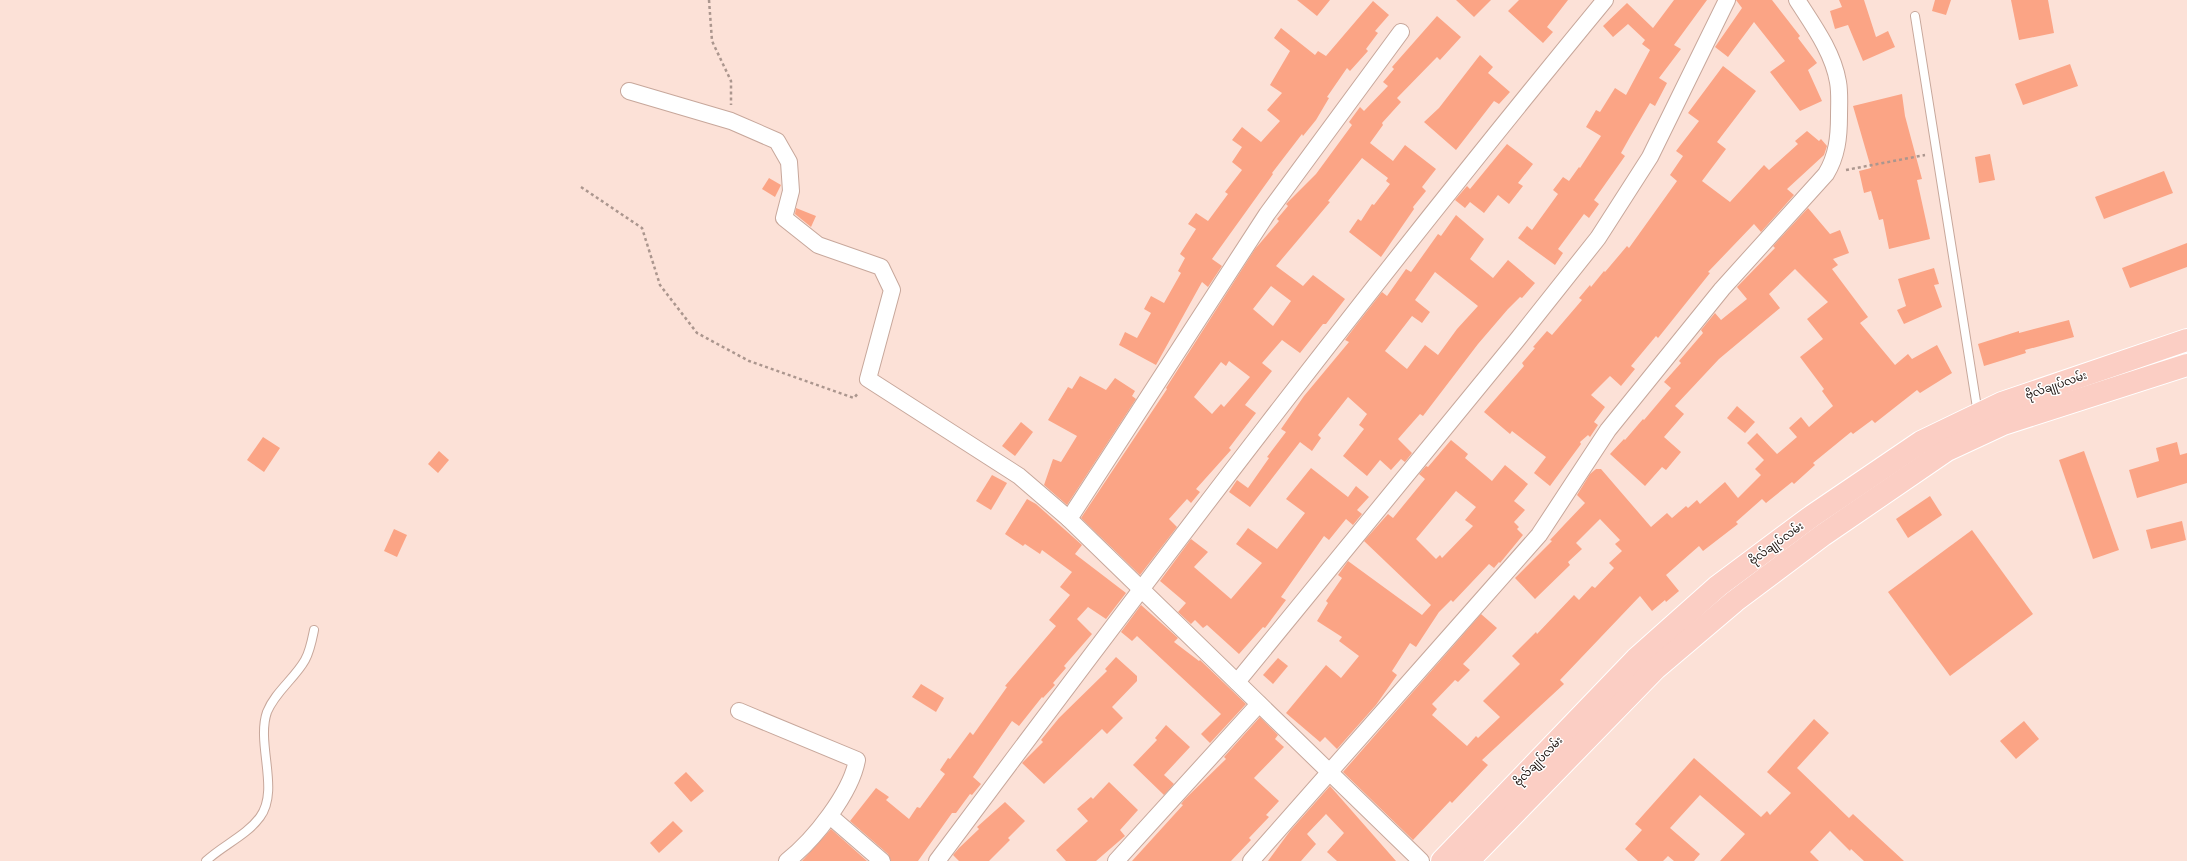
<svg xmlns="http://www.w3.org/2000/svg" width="2187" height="861" viewBox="0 0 2187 861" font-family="Poppins,'Noto Sans Myanmar',sans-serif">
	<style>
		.building { fill: #fba485; fill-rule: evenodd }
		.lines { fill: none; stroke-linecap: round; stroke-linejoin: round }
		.lane-casing { stroke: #c7a79b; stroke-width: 10 }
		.street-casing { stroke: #c7a79b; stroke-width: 18 }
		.primary-casing { stroke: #fff; stroke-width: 24 }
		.path { stroke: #ab968e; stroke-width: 2.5; stroke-dasharray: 3 3; stroke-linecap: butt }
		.lane { stroke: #fff; stroke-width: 8 }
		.street { stroke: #fff; stroke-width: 16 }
		.primary { stroke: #fbcec4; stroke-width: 22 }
		.labels { text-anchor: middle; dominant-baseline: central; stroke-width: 3; stroke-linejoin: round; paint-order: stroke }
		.street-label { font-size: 11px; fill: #1b100c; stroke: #fff }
	</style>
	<rect width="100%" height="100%" fill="#fce1d7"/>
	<g class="building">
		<polygon points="1297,0 1330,0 1317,16"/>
		<polygon points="1456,0 1491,0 1474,17"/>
		<polygon points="1519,0 1568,0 1547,27 1553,32 1543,43 1508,11"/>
		<polygon points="1674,0 1707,0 1674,45 1681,49 1659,78 1667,83 1655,106 1650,103 1630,137 1621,153 1625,156 1594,200 1599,204 1589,218 1584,214 1558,249 1563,253 1555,265 1518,238 1527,226 1532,230 1558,194 1553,190 1563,177 1569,181 1579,167 1580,168 1601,136 1586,127 1596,110 1600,112 1615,88 1626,95 1650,50 1642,44 1645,40 1628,24 1613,37 1603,26 1627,3 1653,28"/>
		<polygon points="1736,0 1772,0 1800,36 1798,38 1817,63 1808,70 1822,101 1800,111 1770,72 1785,61 1754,22 1728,57 1715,47 1742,8"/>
		<polygon points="1839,0 1864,0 1876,37 1888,31 1895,47 1863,61 1848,25 1835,29 1830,11 1842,7"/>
		<polygon points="1935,0 1951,0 1946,15 1932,11"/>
		<polygon points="2011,0 2048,0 2054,33 2019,40"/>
		<polygon points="1373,1 1389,15 1375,31 1378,33 1366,49 1368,51 1350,71 1347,68 1327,97 1329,98 1316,120 1303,136 1302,134 1272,173 1273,174 1212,259 1222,266 1208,287 1202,282 1156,365 1119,345 1125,332 1137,338 1151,313 1144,309 1151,296 1164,303 1181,273 1178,271 1185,258 1180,254 1196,229 1188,224 1196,213 1208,221 1228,194 1225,192 1242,170 1232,162 1242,147 1232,140 1242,127 1261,142 1280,121 1267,110 1282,93 1270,85 1290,51 1274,38 1281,28 1315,55 1318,51 1326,56"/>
		<path d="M1437 16 1461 37 1440 60 1437 57 1397 98 1401 102 1382 123 1383 125 1370 143 1393 161 1405 145 1436 169 1422 187 1426 191 1413 207 1414 209 1381 257 1349 232 1358 219 1361 221 1372 204 1374 205 1390 184 1386 181 1388 178 1362 158 1328 201 1330 202 1276 266 1303 286 1313 275 1345 299 1326 324H1323L1300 353 1282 340 1262 363 1272 371 1245 405 1256 413 1229 448 1231 450 1196 489 1200 492 1191 503 1187 499 1169 519 1177 527 1140 575 1081 518 1167 389 1166 388 1255 249 1279 221 1277 219 1288 206 1286 204 1316 174 1352 125 1349 122 1360 107 1364 111 1388 86 1383 82 1394 69 1392 67ZM1271 286 1291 301 1273 326 1253 309ZM1229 361 1250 377 1224 407 1221 404 1212 414 1194 397 1221 362 1226 366Z"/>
		<polygon points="1480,55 1493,67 1488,73 1510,92 1499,104 1494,101 1456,150 1424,122 1439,108"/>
		<polygon points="2070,64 2078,86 2023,105 2015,84"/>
		<polygon points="1723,66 1756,91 1717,142 1726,149 1702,181 1730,202 1764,165 1769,170 1798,144 1795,141 1807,131 1819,141 1821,139 1827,146 1824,155 1787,189 1794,195 1761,232 1754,224 1708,272 1710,273 1658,338 1656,336 1631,366 1635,369 1621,386 1610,376 1591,395 1605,407 1594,422 1598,425 1590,437 1588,435 1580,442 1581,444 1550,486 1534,473 1546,457 1512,431 1510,434 1484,412 1524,366 1522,363 1535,348 1533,347 1547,331 1552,335 1582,300 1579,298 1590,285 1591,287 1604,271 1605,272 1627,246 1629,248 1677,181 1670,175 1683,156 1676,151 1699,121 1688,113"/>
		<polygon points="1902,94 1905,116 1922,179 1917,180 1930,239 1889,249 1883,219 1879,220 1871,191 1864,193 1859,171 1871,168 1853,106"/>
		<polygon points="1507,144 1533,164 1518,183 1523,186 1509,204 1498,195 1484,213 1470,202 1465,208 1455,200 1467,186 1470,189"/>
		<polygon points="1990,154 1995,180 1979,183 1975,157"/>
		<polygon points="2164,171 2173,193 2104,219 2095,197"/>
		<polygon points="769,178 781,185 775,197 762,189"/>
		<polygon points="796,208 816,216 811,227 795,214"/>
		<polygon points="1808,208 1830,234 1840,230 1849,253 1833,259 1838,265 1832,269 1868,317 1860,323 1895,365 1908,354 1912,359 1937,345 1952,373 1920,393 1917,390 1875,423 1872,420 1853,434 1851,432 1813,463 1815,465 1794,484 1792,482 1766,503 1762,499 1736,522 1738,524 1703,551 1699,546 1666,575 1679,591 1666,602 1665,600 1652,611 1640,596 1560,680 1564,684 1482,760 1488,765 1452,803 1450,801 1413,840 1343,772 1481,614 1497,628 1463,664 1470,670 1458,682 1455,680 1432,704 1437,709 1432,715 1467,746 1476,736 1478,738 1500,717 1483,701 1520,664 1512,656 1536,632 1537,634 1574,595 1579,600 1592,586 1595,588 1614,568 1609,563 1622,551 1615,544 1620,540 1600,519 1576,543 1582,549 1568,562 1570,565 1535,599 1515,578 1552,541 1550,540 1564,525 1585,503 1577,495 1590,474 1596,469 1601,469 1651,527 1667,513 1672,518 1686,506 1688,508 1697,500 1700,504 1725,482 1738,498 1761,475 1755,469 1764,460 1747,443 1757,433 1777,454 1797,437 1789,428 1801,417 1809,427 1833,406 1822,391 1824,389 1800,357 1823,339 1807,319 1828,302 1795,269 1769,294 1780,308 1719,359 1675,406 1684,414 1664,437 1681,452 1666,470 1662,467 1645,486 1610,454 1624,439 1625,440 1643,419 1644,420 1671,388 1664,382 1681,363 1679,361 1703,333 1701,330 1715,313 1721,320 1747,299 1737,287 1775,248 1773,246"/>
		<path d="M1456 215 1484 239 1470 259 1493 278 1508 260 1535 283 1522 298 1520 297 1508 309 1478 344 1423 416 1420 414 1398 439 1412 453 1405 462 1401 459 1391 470 1380 460 1367 476 1343 456 1364 429 1359 425 1367 414 1348 397 1318 435 1321 438 1312 451 1300 442 1250 507 1229 492 1237 480 1248 488 1269 458 1267 457 1286 432 1281 429 1304 396 1349 342 1345 340 1357 324 1382 292 1387 296 1406 269 1411 272 1438 234 1441 236ZM1435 272 1478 306 1457 329 1438 355 1425 345 1407 369 1385 351 1412 316 1422 323 1430 312 1415 300Z"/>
		<polygon points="2187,243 2187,267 2130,288 2122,268"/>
		<polygon points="1934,268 1939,284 1934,285 1942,307 1904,324 1897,310 1906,306 1898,279"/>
		<polygon points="2069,320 2074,337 2025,350 2026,353 1984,366 1978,344 2019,331 2019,333"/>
		<polygon points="1080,376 1106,390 1115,378 1135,391 1132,396 1136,399 1067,505 1044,485 1053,459 1061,462 1077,436 1048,420 1068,387 1072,389"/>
		<polygon points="1737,406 1755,422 1745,433 1727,418"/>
		<polygon points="1021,422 1033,432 1015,456 1002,446"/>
		<polygon points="263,437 280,448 264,472 247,460"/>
		<path d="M1451 440 1468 454 1465 458 1492 481 1505 465 1528 484 1514 501 1525 510 1514 522 1519 527 1517 529 1523 535 1500 563 1499 562 1494 568 1489 564 1453 602 1451 600 1439 612 1416 647 1410 643 1392 671 1397 675 1376 705 1337 749 1325 737 1320 742 1286 713 1326 665 1341 678 1359 656 1339 641 1342 637 1317 621 1328 603 1326 601 1342 578 1338 575 1348 561 1422 615 1431 605 1364 541 1388 514 1393 518 1425 479 1419 474 1426 466 1428 467ZM1456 491 1476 507 1465 520 1473 526 1442 558 1440 555 1436 559 1416 539Z"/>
		<polygon points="2177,442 2180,455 2187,453 2187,483 2137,498 2129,470 2159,461 2156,448"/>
		<polygon points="439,451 449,460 438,473 428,464"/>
		<polygon points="2084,451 2119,550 2093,559 2059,460"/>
		<polygon points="1311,468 1348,497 1356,486 1369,497 1357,510 1362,514 1353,525 1346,519 1329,540 1324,536 1281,597 1286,600 1265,628 1263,627 1239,654 1207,625 1203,628 1195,620 1191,624 1178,612 1186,603 1160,581 1191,539 1208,552 1194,567 1231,599 1262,563 1236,544 1248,528 1277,549 1305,513 1286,499"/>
		<polygon points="992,475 1007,483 991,510 976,501"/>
		<polygon points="1930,496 1942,515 1908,538 1896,519"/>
		<polygon points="1027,499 1036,504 1082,545 1075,554 1126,593 1106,619 1088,607 1077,619 1092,634 1064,666 1066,668 1053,683 1055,685 1043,698 1042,697 1019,726 1012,721 973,777 981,784 972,795 970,794 956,813 952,813 918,861 891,861 888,854 850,821 876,788 889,797 886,800 909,819 917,807 920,808 945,774 940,770 948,758 950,759 970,732 973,735 1007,687 1005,686 1056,626 1049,620 1070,595 1060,587 1072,572 1042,550 1040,554 1025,544 1023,546 1005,534"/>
		<polygon points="2182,521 2186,540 2151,549 2146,530"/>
		<polygon points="394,529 407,535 397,557 384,551"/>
		<polygon points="1972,530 2033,614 1950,676 1888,592"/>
		<polygon points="1141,605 1178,638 1174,642 1199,661 1200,660 1246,704 1210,743 1201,734 1221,714 1137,636 1132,641 1121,632"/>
		<polygon points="1116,657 1137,676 1137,681 1112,707 1123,718 1107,734 1102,729 1044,784 1022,763 1043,742 1041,740 1059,718 1107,671 1105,669"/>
		<polygon points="1278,658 1288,666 1273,684 1263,675"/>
		<polygon points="921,684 944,698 936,712 912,697"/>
		<polygon points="1260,717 1278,735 1275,739 1284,747 1254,778 1279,801 1266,815 1269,817 1249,838 1251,840 1231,861 1132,861 1183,805 1181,804 1184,800 1226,759 1224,757"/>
		<polygon points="1814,719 1829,733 1797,768 1849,818 1853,814 1904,861 1864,861 1851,849 1850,851 1830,831 1810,852 1819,861 1720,861 1745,834 1700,795 1670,828 1700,854 1694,861 1674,861 1668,856 1663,861 1638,861 1625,849 1642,830 1635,824 1694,758 1761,817 1767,811 1770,815 1791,793 1767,772"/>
		<polygon points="2024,721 2039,739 2016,759 2000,741"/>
		<polygon points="1166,725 1190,747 1164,775 1174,784 1164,795 1133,765 1157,740 1155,738"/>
		<polygon points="686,772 704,791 691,802 674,783"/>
		<polygon points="1109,782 1138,810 1120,830 1125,836 1096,861 1066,861 1056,850 1088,821 1077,809 1091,797 1093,799"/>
		<polygon points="1330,786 1396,861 1337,861 1327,852 1344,833 1326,814 1307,834 1316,844 1301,861 1268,861 1290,831"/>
		<polygon points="1005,802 1025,821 1008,838 1010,840 989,861 959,861 953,855 959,848 979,829 977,827"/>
		<polygon points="673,821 683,831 659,853 650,843"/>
		<polygon points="831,829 867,861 802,861"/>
	</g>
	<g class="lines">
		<defs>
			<g id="lane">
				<polyline points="1915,16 1978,414"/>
				<path d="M206 861C223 845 246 836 260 817 280 790 256 744 267 712 275 692 295 678 305 660 310 651 312 640 314 630"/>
			</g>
			<g id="street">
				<polyline points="1401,32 1267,214 1069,519 1421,861"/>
				<polyline points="629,91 731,121 777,141 789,162 791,191 784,218 818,245 881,267 892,290 868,379 1019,476 1069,519"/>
				<polyline points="1237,682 1517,340 1598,238 1650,157 1727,0"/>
				<path d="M739 711 857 760C851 793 814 840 787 861"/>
				<polyline points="830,816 882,861"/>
				<path d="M937 861C1154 570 1374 280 1605 0"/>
				<polyline points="1116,861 1259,704"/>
				<path d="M1251 861 1539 535 1608 430 1722 289 1826 174C1837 156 1839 137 1839 116 1839 105 1840 93 1838 82 1833 52 1813 25 1797 0"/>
			</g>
			<g id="primary">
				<polyline points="1442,861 1636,659 1718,586 1812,516 1921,442 2002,403 2187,340"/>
				<polyline points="1468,861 1656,668 1735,601 1823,535 1947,450 2003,424 2187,365"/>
			</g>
		</defs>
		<use href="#lane" class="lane-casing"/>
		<use href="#street" class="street-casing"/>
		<use href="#primary" class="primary-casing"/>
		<g class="path">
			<polyline points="709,0 712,41 731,81 731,105"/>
			<polyline points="1846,170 1925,155"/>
			<polyline points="581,187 642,228 660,285 697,333 749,361 854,398 859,392"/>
		</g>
		<use href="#lane" class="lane"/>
		<use href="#street" class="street"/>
		<use href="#primary" class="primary"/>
	</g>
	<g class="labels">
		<g class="street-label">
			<text transform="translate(2056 385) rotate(-19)">ဗိုလ်ချုပ်လမ်း</text>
			<text transform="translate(1776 543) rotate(-36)">ဗိုလ်ချုပ်လမ်း</text>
			<text transform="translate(1538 761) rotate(-46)">ဗိုလ်ချုပ်လမ်း</text>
		</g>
	</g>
</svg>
